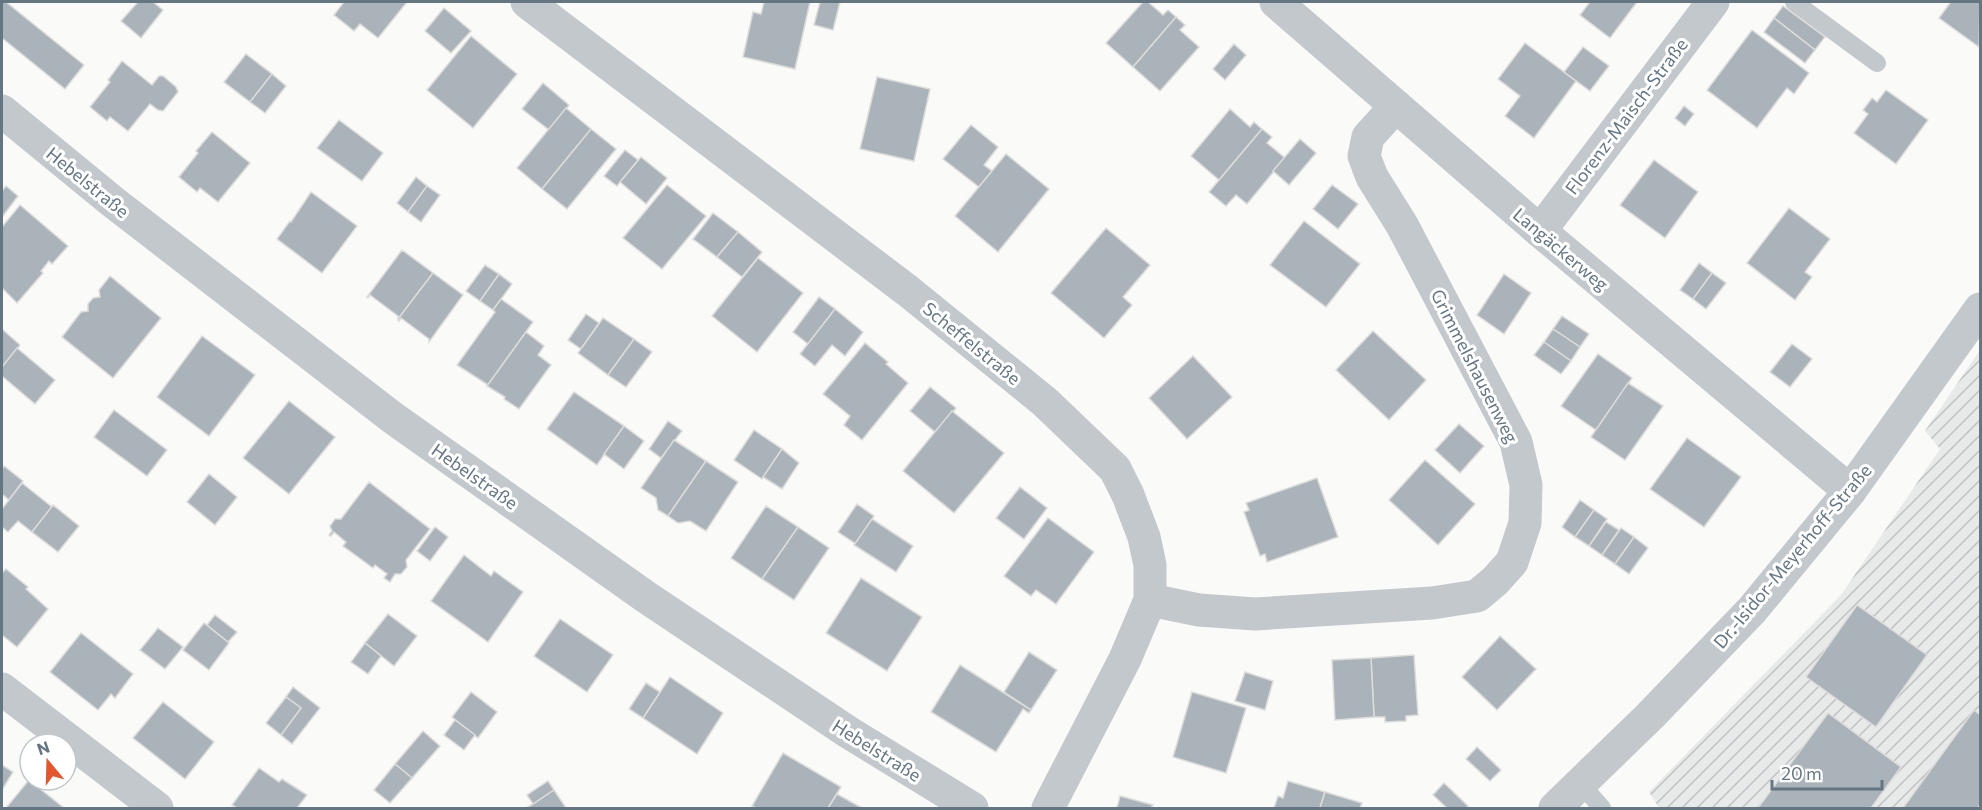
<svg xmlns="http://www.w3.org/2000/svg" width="1982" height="810" viewBox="0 0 1982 810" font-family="Commissioner,sans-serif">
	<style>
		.industrial { fill: url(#industrial-furrows) }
		.building { fill: #aab3b9; stroke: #dcdcda; stroke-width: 1.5 }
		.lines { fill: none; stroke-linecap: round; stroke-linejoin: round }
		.service { stroke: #c3c8cc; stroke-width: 18 }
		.minor { stroke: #c3c8cc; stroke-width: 33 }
		.labels { text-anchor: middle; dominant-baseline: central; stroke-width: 6; stroke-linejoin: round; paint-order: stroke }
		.street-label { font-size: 18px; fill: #657683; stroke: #fff }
	</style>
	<defs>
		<pattern id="industrial-furrows" width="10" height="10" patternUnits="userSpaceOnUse" patternTransform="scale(1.5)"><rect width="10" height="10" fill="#e8e9e9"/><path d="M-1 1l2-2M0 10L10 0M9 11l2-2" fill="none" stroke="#c0c1c2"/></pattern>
	</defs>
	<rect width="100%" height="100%" fill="#fafaf8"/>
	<polygon class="industrial" points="1980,350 1980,808 1659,808 1649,792 1841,595 1940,449 1925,431"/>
	<g class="building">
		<polygon points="2,2 6,2 84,65 65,89 2,38"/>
		<polygon points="138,2 153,2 163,10 141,38 121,21"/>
		<polygon points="344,2 407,2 378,38 360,24 354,31 334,15"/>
		<polygon points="764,2 810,2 795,69 743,57 753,12 761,14"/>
		<polygon points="820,2 840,2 833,30 814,25"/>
		<polygon points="1143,2 1148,2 1163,15 1168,10 1176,17 1133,67 1106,43"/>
		<polygon points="1590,2 1637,2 1610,38 1580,15"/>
		<polygon points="1949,2 1980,2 1979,47 1939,18 1950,3"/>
		<polygon points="1783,6 1825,37 1815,50 1774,18"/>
		<polygon points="444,8 471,31 451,53 425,31"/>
		<polygon points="1176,17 1185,25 1180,30 1199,47 1160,91 1133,67"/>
		<polygon points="1774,18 1815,50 1805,63 1764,32"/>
		<polygon points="1752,30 1809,73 1794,94 1787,88 1757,128 1707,90"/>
		<polygon points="471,36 517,74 473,128 427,90"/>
		<polygon points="1525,43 1576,81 1534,138 1505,116 1520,96 1498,79"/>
		<polygon points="1234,44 1246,55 1225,80 1213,69"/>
		<polygon points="1583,47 1609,66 1590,91 1564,72"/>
		<polygon points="246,54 272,74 250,102 224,82"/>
		<polygon points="122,61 152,85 159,76 163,76 176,87 178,92 163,111 158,110 150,104 128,131 110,117 107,121 90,107 110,82 108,80"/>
		<polygon points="272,74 286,86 265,113 250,102"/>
		<polygon points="877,77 930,89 914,161 860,149"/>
		<polygon points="543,83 569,105 549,130 522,109"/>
		<polygon points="1886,90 1928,120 1896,164 1854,133 1868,114 1863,110 1872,98 1877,102"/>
		<polygon points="1684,106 1694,114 1685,126 1675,118"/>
		<polygon points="566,108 591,129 542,189 517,168"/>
		<polygon points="1230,109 1250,127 1254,122 1262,129 1219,180 1191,156"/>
		<polygon points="339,120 383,153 362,181 317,148"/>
		<polygon points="971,125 998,147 984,165 992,171 979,187 943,159"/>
		<polygon points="591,129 616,149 567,209 542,189"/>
		<polygon points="1262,129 1272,137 1267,143 1285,158 1247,204 1236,195 1226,206 1209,192"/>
		<polygon points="212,132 250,163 218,202 200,188 197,192 179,177 198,153 196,151"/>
		<polygon points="1300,139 1316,153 1289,185 1273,171"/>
		<polygon points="625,150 638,160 617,186 604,176"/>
		<polygon points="1006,154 1049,189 998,252 955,216"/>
		<polygon points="641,157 667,178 646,204 620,182"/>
		<polygon points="1654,160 1698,192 1665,238 1620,205"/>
		<polygon points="416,177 427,186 408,212 397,203"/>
		<polygon points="667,185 706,216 662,269 623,238"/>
		<polygon points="1332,185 1358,204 1338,229 1313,209"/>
		<polygon points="6,186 18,196 2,217 2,191"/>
		<polygon points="427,186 440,195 421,222 408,212"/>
		<polygon points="311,192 357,226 322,273 277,239 290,221 291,222"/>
		<polygon points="20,205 68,246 52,264 49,261 41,271 43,273 17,303 2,288 2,227"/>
		<polygon points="1789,208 1830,239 1805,272 1812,277 1795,300 1747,263"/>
		<polygon points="713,213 738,232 717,257 693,239"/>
		<polygon points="1304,221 1360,264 1326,307 1270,265"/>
		<polygon points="1106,228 1150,265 1123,297 1132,305 1104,338 1051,293"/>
		<polygon points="738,232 762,252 742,277 717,257"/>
		<polygon points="402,250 433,273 398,319 398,316 370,295 368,298 367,297"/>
		<polygon points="758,258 803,293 757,352 712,316"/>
		<polygon points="1699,263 1712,273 1693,299 1680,290"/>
		<polygon points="485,265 499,274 480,301 466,291"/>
		<polygon points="433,273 463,295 429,342 429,339 401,318 399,321 398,319"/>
		<polygon points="1712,273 1726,283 1706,309 1693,299"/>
		<polygon points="499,274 512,284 493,310 480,301"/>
		<polygon points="1504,274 1531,293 1504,334 1477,315"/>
		<polygon points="110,276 161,318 113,378 62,337 81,312 88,311 88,304 93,298 100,297 99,290"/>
		<polygon points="819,297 835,309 808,344 793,332"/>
		<polygon points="501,299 533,322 488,385 457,365 495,312 493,310"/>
		<polygon points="835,309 863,332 845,356 832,345 815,366 800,354"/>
		<polygon points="586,314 599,323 581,349 568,340"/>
		<polygon points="1562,316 1589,334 1580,347 1553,329"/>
		<polygon points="603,318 634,339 608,375 578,353"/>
		<polygon points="2,329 20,345 2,367"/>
		<polygon points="1553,329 1580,347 1571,361 1544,342"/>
		<polygon points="1373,331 1426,380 1389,420 1336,370"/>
		<polygon points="526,332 544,346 538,355 551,365 519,409 504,399 505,397 487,386"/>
		<polygon points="202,336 255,375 209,436 157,397"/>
		<polygon points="634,339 652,352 626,387 608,375"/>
		<polygon points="1544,342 1571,361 1561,374 1534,355"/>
		<polygon points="865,343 888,362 886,364 908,383 862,440 844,425 850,416 823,394"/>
		<polygon points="1792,344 1812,359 1790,387 1770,372"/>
		<polygon points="17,348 55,380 35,404 2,376 2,367"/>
		<polygon points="1598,354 1632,378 1596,430 1561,406"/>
		<polygon points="1193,356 1232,397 1187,439 1149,398"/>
		<polygon points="1628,383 1663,406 1625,460 1591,437"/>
		<polygon points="930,387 956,408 935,432 910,411"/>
		<polygon points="574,392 624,426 597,465 547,429"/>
		<polygon points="289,401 335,437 289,494 243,458"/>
		<polygon points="114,410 167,450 147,476 94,437"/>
		<polygon points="952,411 1004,453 954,513 903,471"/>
		<polygon points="668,421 682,431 661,458 649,449"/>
		<polygon points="1459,424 1484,446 1460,473 1435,450"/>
		<polygon points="624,426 644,441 624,469 604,454"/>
		<polygon points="754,430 782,449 762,479 734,460"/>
		<polygon points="1687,438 1741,477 1704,527 1650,489"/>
		<polygon points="674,440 706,461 668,516 658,510 656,498 641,488"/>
		<polygon points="782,449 799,463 782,489 763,477"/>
		<polygon points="1425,460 1475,504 1438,545 1389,500"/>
		<polygon points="706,461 738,482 706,531 690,521 678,523 668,516"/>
		<polygon points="4,466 23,481 9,500 2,494 2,469"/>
		<polygon points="209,474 237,497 215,525 187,502"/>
		<polygon points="1317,478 1338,537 1267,562 1265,554 1260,556 1244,512 1249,510 1246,503"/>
		<polygon points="369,482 430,529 406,560 407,567 401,574 395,574 390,582 384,578 387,574 375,565 373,568 343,546 346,542 334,532 331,536 329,535 332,531 330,526 335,519 341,519"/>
		<polygon points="22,483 52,507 32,532 18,521 8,532 2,527 2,509"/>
		<polygon points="1020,487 1047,508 1024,539 996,518"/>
		<polygon points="1580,500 1594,510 1575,537 1562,527"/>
		<polygon points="857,504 874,516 856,544 838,532"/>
		<polygon points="53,505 79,526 58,552 32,532"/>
		<polygon points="766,506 798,527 762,579 731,558"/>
		<polygon points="1594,510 1607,519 1589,546 1575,537"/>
		<polygon points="1048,518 1094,552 1056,604 1036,590 1031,596 1004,576"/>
		<polygon points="872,519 913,546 896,572 854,545"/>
		<polygon points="1606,522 1619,530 1602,555 1589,546"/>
		<polygon points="435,527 448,537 430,561 417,551"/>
		<polygon points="798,527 829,548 794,600 762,579"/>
		<polygon points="1621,528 1634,537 1615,564 1602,555"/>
		<polygon points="1634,537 1648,548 1629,574 1615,564"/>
		<polygon points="464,555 491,576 494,571 523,592 488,642 431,601"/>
		<polygon points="6,569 28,587 26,589 48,609 17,647 2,635 2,573"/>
		<polygon points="861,578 922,617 887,671 826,633"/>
		<polygon points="1857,605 1927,655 1876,727 1806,677"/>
		<polygon points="388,614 417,636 394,666 365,643"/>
		<polygon points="215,615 237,632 228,642 207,625"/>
		<polygon points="560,619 613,655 587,692 534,656"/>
		<polygon points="204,623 229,643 209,670 183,650"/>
		<polygon points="158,628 183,647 165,669 140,650"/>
		<polygon points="81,633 133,674 115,698 111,694 98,710 50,672"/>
		<polygon points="1500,636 1536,669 1497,710 1462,677"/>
		<polygon points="365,643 381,656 368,674 351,662"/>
		<polygon points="1029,652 1057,670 1031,710 1004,692"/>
		<polygon points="1414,655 1418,715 1406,716 1406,721 1385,722 1385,717 1374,717 1371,658"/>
		<polygon points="1371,658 1374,717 1335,720 1332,660"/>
		<polygon points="960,665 1031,710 1029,713 1023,709 996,752 931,712"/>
		<polygon points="1245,672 1273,681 1265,710 1235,701"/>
		<polygon points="670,677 723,713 697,754 643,718"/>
		<polygon points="646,683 660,692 643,718 629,709"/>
		<polygon points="293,687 320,708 292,744 281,735 301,708 286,697"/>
		<polygon points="471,692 497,712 478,738 452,717"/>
		<polygon points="1192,692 1246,708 1226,773 1173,757"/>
		<polygon points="286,697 301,708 281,735 266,723"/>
		<polygon points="163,702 214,742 185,779 133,738"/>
		<polygon points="1974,710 1980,715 1980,804 1978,808 1903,808"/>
		<polygon points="1828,713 1901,767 1871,808 1758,808"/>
		<polygon points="455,720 475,735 464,750 444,735"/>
		<polygon points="423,731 440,746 412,778 395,764"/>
		<polygon points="1477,747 1501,770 1490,781 1466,759"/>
		<polygon points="783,753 841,787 828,808 756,808 752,806"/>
		<polygon points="395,764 412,778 390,803 374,790"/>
		<polygon points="2,765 13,772 2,790"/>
		<polygon points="259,768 279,782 282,779 307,795 297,808 237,808 232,805"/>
		<polygon points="29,780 64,808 6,808"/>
		<polygon points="548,781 554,790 533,804 527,795"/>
		<polygon points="1288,781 1325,792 1320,808 1274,808 1278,796 1283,798"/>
		<polygon points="1444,783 1468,806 1466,808 1447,808 1433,795"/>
		<polygon points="554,790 566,808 526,808 533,804"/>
		<polygon points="1325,792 1362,803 1360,808 1320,808"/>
		<polygon points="837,794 862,808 828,808"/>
		<polygon points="1120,796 1153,805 1151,808 1117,808"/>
	</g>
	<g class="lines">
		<g class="service">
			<polyline points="1794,2 1877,63"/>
			<polyline points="1580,783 1602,808"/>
		</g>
		<g class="minor">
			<polyline points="527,2 908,291 1045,402 1115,469 1128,495 1144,537 1150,565 1150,600 1125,659 1048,808"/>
			<polyline points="1276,2 1540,231 1850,491"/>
			<polyline points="2,111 113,202 393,418 646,597 848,732 972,808"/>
			<polyline points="1540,231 1713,2"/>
			<polyline points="1150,600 1199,610 1255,614 1432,603 1477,596 1495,581 1512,562 1525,523 1526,485 1516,442 1402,225 1372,177 1364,156 1368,137 1396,106"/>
			<polyline points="2,689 157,808"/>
			<polyline points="1555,808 1650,716 1752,610 1850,491 1980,309"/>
		</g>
	</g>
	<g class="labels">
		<g class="street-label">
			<text transform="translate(1626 116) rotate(-53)">Florenz-Maisch-Straße</text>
			<text transform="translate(88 182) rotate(39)">Hebelstraße</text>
			<text transform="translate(1561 249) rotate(40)">Langäckerweg</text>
			<text transform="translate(972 343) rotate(39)">Scheffelstraße</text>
			<text transform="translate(1475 366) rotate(63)">Grimmelshausenweg</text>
			<text transform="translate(475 476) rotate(35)">Hebelstraße</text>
			<text transform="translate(1792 556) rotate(-50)">Dr.-Isidor-Meyerhoff-Straße</text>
			<text transform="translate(877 750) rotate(32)">Hebelstraße</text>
		</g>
	</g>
	<rect width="1982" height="810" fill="none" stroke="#657683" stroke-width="6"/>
	<g transform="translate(48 762) rotate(341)"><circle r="28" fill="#ffffff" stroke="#c1c8cd" stroke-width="1.5"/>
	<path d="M0-4.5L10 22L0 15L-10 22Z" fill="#e4572e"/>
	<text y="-9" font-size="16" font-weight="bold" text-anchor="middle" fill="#657683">N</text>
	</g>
	<path d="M1772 780v9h110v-9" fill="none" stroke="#657683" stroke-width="3"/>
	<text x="1781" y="780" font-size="18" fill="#657683" stroke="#ffffff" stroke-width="4.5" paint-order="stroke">20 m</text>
</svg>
